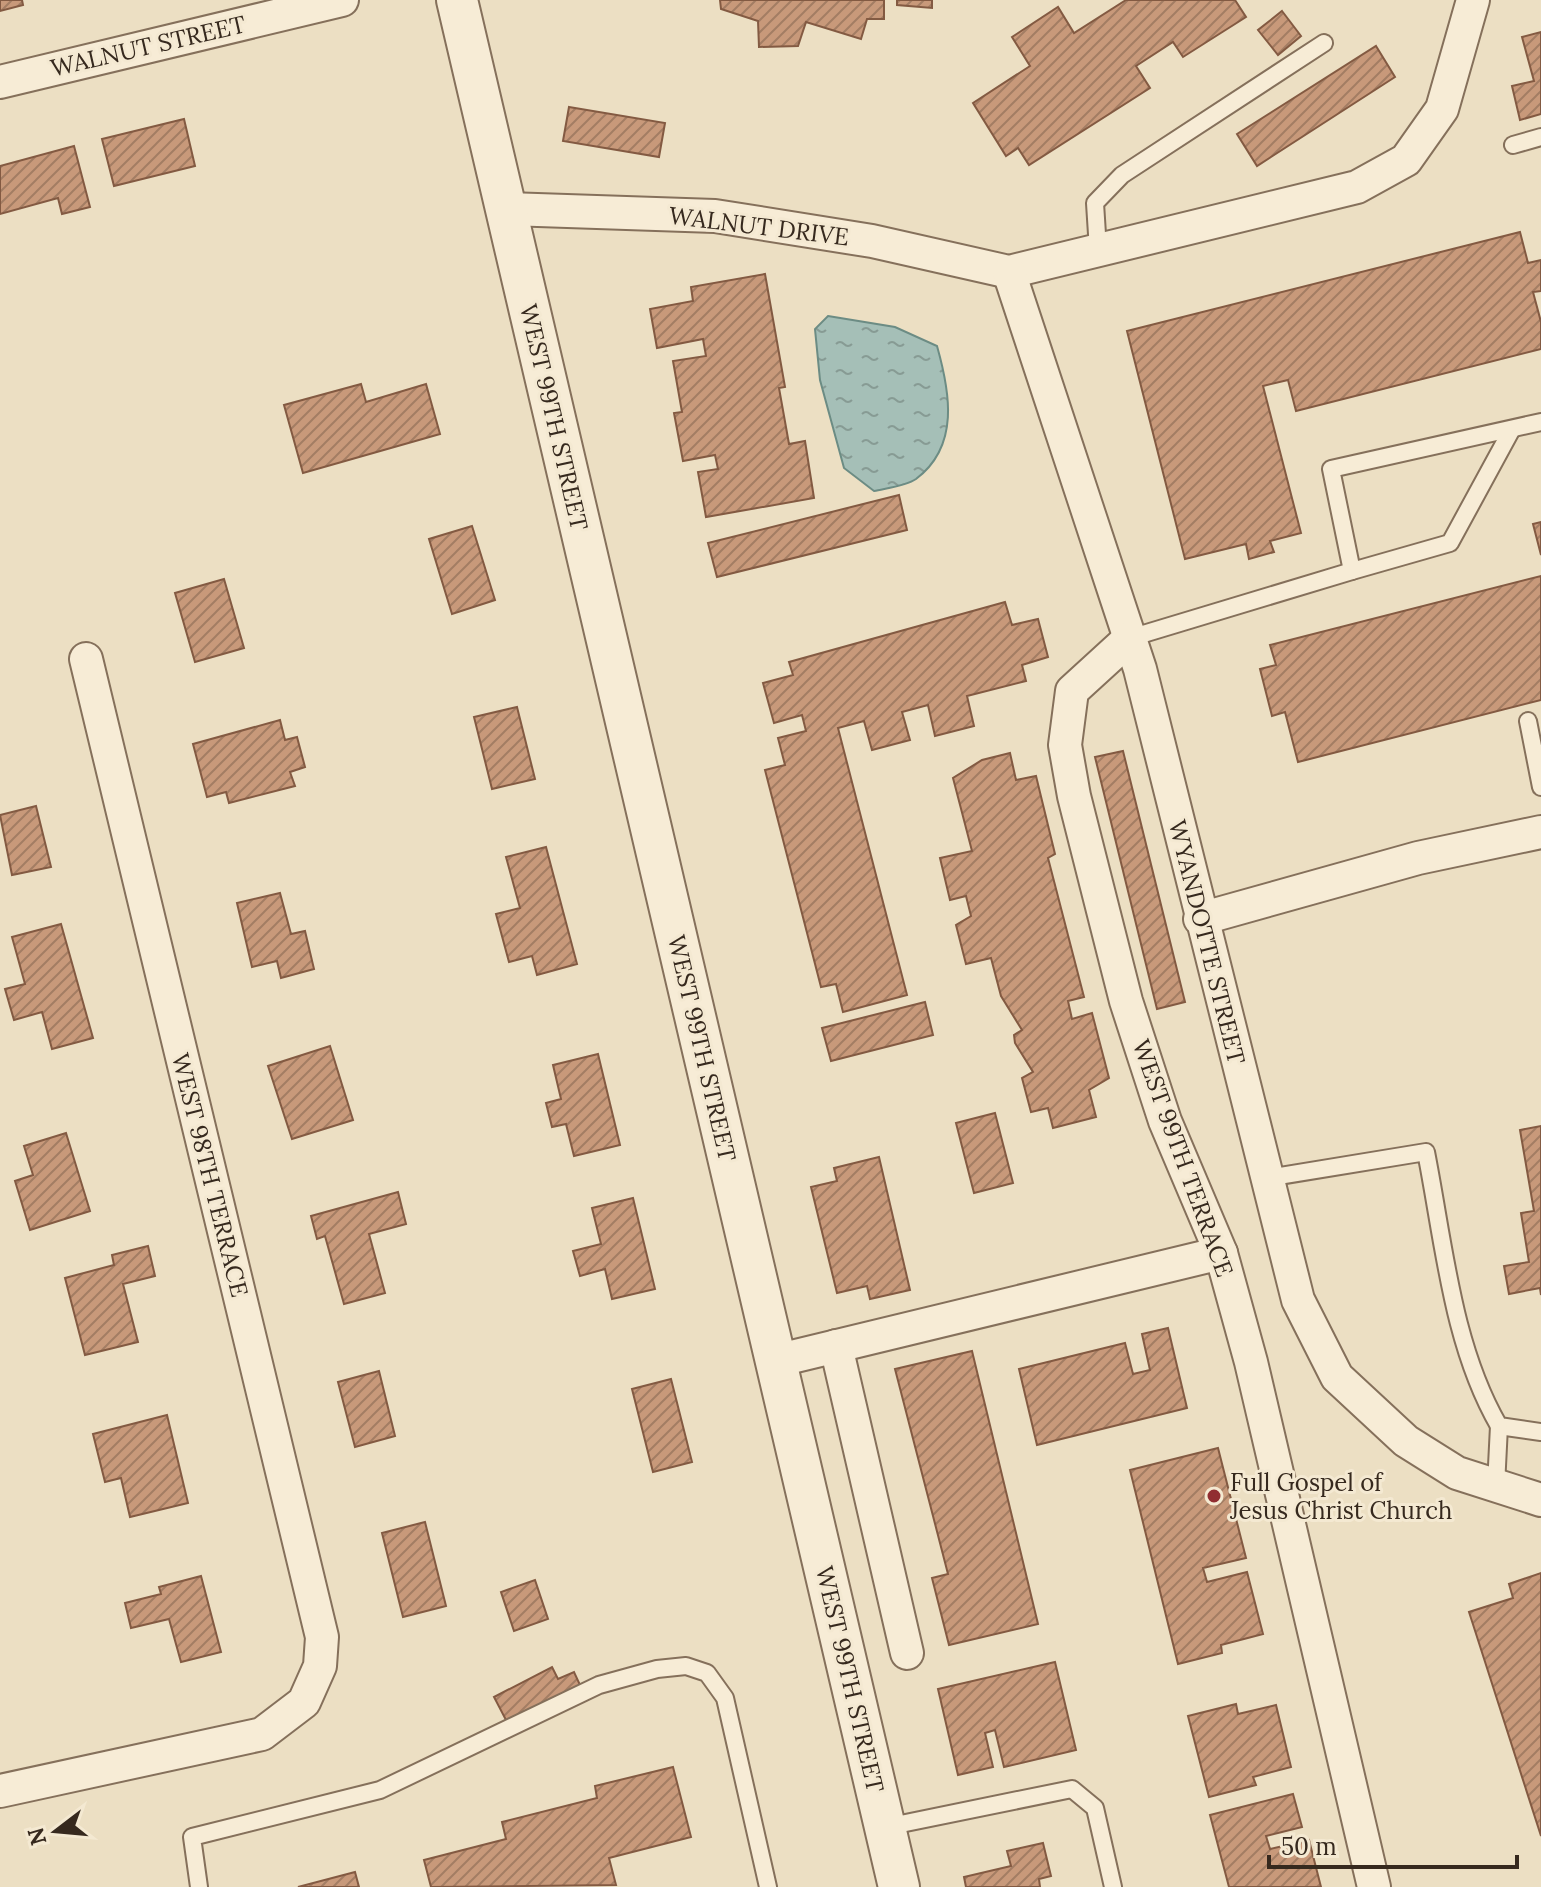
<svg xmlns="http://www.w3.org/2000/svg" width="1541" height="1887" viewBox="0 0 1541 1887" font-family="Lora,serif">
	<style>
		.water { fill: url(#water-ripples); stroke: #6c8c84; stroke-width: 2 }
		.building { fill: url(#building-hatch); stroke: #835a42; stroke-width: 2 }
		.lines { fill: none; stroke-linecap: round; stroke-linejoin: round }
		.service-casing { stroke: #85705b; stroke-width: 20 }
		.minor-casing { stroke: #85705b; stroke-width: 36 }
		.tertiary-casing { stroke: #85705b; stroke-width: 44 }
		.service { stroke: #f7ecd6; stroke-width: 16 }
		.minor { stroke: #f7ecd6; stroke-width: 32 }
		.tertiary { stroke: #f7ecd6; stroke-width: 40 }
		.poi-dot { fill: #912d31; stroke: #f4e9d2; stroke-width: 3 }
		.labels { text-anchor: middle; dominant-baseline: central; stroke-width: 6; stroke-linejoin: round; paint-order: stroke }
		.street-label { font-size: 24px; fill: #36291e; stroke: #f4e9d2 }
		.poi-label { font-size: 24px; fill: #36291e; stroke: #f4e9d2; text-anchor: start }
	</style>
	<defs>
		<pattern id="water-ripples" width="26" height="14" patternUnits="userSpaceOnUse" patternTransform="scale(2)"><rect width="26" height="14" fill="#a5bfb7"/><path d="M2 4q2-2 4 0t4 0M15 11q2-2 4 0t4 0" fill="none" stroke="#879b94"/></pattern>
		<pattern id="building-hatch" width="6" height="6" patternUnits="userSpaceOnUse" patternTransform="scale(2)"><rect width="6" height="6" fill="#c8997a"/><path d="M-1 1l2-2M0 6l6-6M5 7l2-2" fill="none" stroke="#a37d63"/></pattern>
	</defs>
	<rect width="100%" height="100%" fill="#ecdfc3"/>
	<path class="water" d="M828 316 895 327 937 346C950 392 960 446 916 479 906 486 887 488 874 491L844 468 820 380 815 329Z"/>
	<g class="building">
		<polygon points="0,0 22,0 23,5 0,11"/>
		<polygon points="720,0 884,0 884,19 867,19 861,39 806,22 798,46 759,47 758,21 721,9"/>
		<polygon points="897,0 932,0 932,8 897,5"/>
		<polygon points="1126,0 1235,0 1246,17 1183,57 1173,42 1136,66 1150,88 1029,165 1018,148 1006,156 973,103 1030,66 1012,37 1058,7 1074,33"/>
		<polygon points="1282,11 1301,36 1278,55 1258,30"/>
		<polygon points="1541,32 1541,114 1520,120 1512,86 1534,81 1522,37"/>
		<polygon points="1376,46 1395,77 1257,166 1237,134"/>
		<polygon points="569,107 665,123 659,157 563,141"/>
		<polygon points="184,119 195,166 114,186 102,139"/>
		<polygon points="74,146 90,207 62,214 58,198 0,214 0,166"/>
		<polygon points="1520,232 1528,263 1541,260 1541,291 1533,292 1541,322 1541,349 1296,411 1288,380 1263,386 1301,533 1270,541 1274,552 1249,559 1246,544 1185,559 1127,331"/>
		<polygon points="765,274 785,387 779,388 789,444 805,441 814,498 706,517 698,472 718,469 715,455 683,461 674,413 682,412 673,361 706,356 703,339 657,348 650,309 693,301 691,287"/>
		<polygon points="361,384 366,402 426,384 440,434 303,473 284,405"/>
		<polygon points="899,495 907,530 717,577 708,543"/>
		<polygon points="1541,522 1541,555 1533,524"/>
		<polygon points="472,526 495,600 452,614 429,539"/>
		<polygon points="1541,576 1541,700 1298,762 1285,712 1272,716 1260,669 1276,665 1270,645"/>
		<polygon points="224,579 244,648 195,662 175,593"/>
		<polygon points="1005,602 1012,625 1038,619 1048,657 1022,665 1026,681 967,696 974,726 935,736 928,705 902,712 910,740 872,750 864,721 838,728 907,995 843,1012 836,984 821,987 765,770 785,765 778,738 806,731 802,715 774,723 763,683 793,675 789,662"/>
		<polygon points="517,707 535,779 492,789 474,717"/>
		<polygon points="280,720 285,740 297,737 305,767 290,772 295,786 229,803 226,792 207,797 193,744"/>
		<polygon points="1123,751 1185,1002 1157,1009 1095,757"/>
		<polygon points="1010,753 1016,780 1036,776 1055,854 1048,858 1084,997 1068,1001 1072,1019 1092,1013 1109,1078 1089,1090 1096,1117 1053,1128 1048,1108 1031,1112 1022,1078 1033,1072 1015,1043 1014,1035 1022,1030 1001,996 991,958 966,964 956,925 971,916 966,896 950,900 940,858 972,851 953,778 982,760"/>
		<polygon points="36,806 51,867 12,875 0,815"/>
		<polygon points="546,847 577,964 537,975 532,956 509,962 496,914 520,908 506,857"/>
		<polygon points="280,893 291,934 305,931 314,969 281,978 277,961 252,967 237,903"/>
		<polygon points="61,924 93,1038 52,1049 42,1012 14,1020 5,989 25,984 12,937"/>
		<polygon points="925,1002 933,1035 831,1061 822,1028"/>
		<polygon points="330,1046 353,1120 292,1139 268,1066"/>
		<polygon points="598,1054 620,1145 574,1156 566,1124 552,1127 546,1103 561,1099 553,1065"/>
		<polygon points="995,1113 1013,1183 974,1193 956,1123"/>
		<polygon points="1541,1126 1541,1295 1540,1288 1509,1294 1504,1266 1529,1262 1521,1213 1534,1211 1520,1130"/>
		<polygon points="66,1133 90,1211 30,1230 15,1181 33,1175 24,1146"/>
		<polygon points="879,1157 910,1290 870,1299 867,1286 837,1293 811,1187 837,1181 834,1168"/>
		<polygon points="398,1192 406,1224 369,1234 385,1293 344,1304 325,1236 317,1239 311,1216"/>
		<polygon points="633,1198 655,1289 612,1299 605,1269 580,1276 573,1251 601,1244 592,1208"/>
		<polygon points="148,1246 155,1276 123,1284 138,1342 85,1355 65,1278 114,1265 112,1255"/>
		<polygon points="1168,1328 1187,1408 1037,1445 1019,1369 1125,1343 1133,1374 1150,1370 1142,1334"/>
		<polygon points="972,1351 1038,1624 949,1645 932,1578 948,1574 895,1369"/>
		<polygon points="379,1371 395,1436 355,1447 338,1382"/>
		<polygon points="671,1379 692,1462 653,1472 632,1389"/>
		<polygon points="167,1415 188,1503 130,1517 121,1478 105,1482 93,1434"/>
		<polygon points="1218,1448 1246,1558 1203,1568 1207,1582 1247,1572 1263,1634 1221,1645 1222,1653 1178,1664 1130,1470"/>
		<polygon points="425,1522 446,1606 403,1617 382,1533"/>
		<polygon points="1541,1573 1541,1836 1469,1612 1513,1598 1509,1584"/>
		<polygon points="201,1576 221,1652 181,1662 169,1619 131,1628 125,1603 161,1594 159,1587"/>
		<polygon points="535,1580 548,1619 514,1631 501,1592"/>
		<polygon points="1055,1662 1076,1750 1004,1767 995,1730 985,1733 993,1767 958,1775 938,1689"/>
		<polygon points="552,1667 558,1679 574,1672 580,1685 507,1722 494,1697"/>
		<polygon points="1236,1704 1238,1714 1276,1705 1291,1767 1253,1777 1256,1785 1209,1797 1188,1716"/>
		<polygon points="673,1767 691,1837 609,1858 616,1885 431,1887 424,1860 506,1839 502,1822 597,1798 595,1786"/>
		<polygon points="1293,1794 1302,1827 1266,1836 1270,1849 1309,1840 1321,1887 1229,1887 1210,1815"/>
		<polygon points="1043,1843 1051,1876 1039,1879 1040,1887 966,1887 964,1877 1011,1866 1007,1851"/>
		<polygon points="355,1872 359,1887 298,1887"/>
	</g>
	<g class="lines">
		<defs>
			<g id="service">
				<polyline points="1513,145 1541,137"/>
				<polyline points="1098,250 1095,203 1122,175 1324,43"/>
				<polyline points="1352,571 1450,543 1512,429"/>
				<polyline points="1130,638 1352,571 1331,469 1541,422"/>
				<polyline points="1528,721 1541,787"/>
				<path d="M1267 1178 1426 1152C1444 1243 1452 1345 1499 1426L1541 1432"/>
				<polyline points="1496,1486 1499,1426"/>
				<polyline points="886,1827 1072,1789 1095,1808 1113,1887"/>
				<polyline points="199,1887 192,1837 380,1790 599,1685 657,1669 686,1666 707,1673 725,1698 768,1887"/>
			</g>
			<g id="minor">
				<polyline points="0,82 342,0"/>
				<polyline points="506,209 715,216 872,241 1009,272 1357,187 1406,160 1442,109 1473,0"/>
				<polyline points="1009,272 1140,669 1298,1300 1337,1377 1406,1441 1457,1473 1541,1500"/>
				<polyline points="1130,638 1072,691 1065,745 1074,796 1126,1001 1165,1121 1221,1253 1251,1362 1374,1887"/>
				<polyline points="1200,919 1418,858 1541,832"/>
				<polyline points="836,1346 907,1653"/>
				<polyline points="775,1361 1221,1253"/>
				<polyline points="0,1791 262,1734 304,1702 320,1666 322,1637 86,659"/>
			</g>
			<polyline id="tertiary" points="457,0 899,1887"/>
		</defs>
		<use href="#service" class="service-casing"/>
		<use href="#minor" class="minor-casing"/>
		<use href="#tertiary" class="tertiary-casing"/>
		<use href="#service" class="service"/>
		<use href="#minor" class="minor"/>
		<use href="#tertiary" class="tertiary"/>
	</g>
	<circle class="poi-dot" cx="1214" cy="1496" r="8"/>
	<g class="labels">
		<g class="street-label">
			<text transform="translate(148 46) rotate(-13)">WALNUT STREET</text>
			<text transform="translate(759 226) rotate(7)">WALNUT DRIVE</text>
			<text transform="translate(554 417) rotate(77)">WEST 99TH STREET</text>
			<text transform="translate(1207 942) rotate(76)">WYANDOTTE STREET</text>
			<text transform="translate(702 1048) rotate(77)">WEST 99TH STREET</text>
			<text transform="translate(1183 1158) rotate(70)">WEST 99TH TERRACE</text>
			<text transform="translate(210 1175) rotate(76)">WEST 98TH TERRACE</text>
			<text transform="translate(850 1679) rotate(77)">WEST 99TH STREET</text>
		</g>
		<g class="poi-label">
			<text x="1230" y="1482">Full Gospel of<tspan x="1230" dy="28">Jesus Christ Church</tspan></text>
		</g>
	</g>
	<g transform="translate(56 1831) rotate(254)" stroke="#f4e9d2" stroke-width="6" paint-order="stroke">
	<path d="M0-6L14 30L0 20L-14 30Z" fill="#36291e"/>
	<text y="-12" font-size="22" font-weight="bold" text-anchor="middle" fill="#36291e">N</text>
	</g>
	<path d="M1269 1855v12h248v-12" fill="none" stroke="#36291e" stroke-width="4"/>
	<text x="1281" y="1855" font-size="24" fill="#36291e" stroke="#f4e9d2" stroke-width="6" paint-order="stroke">50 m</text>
</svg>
